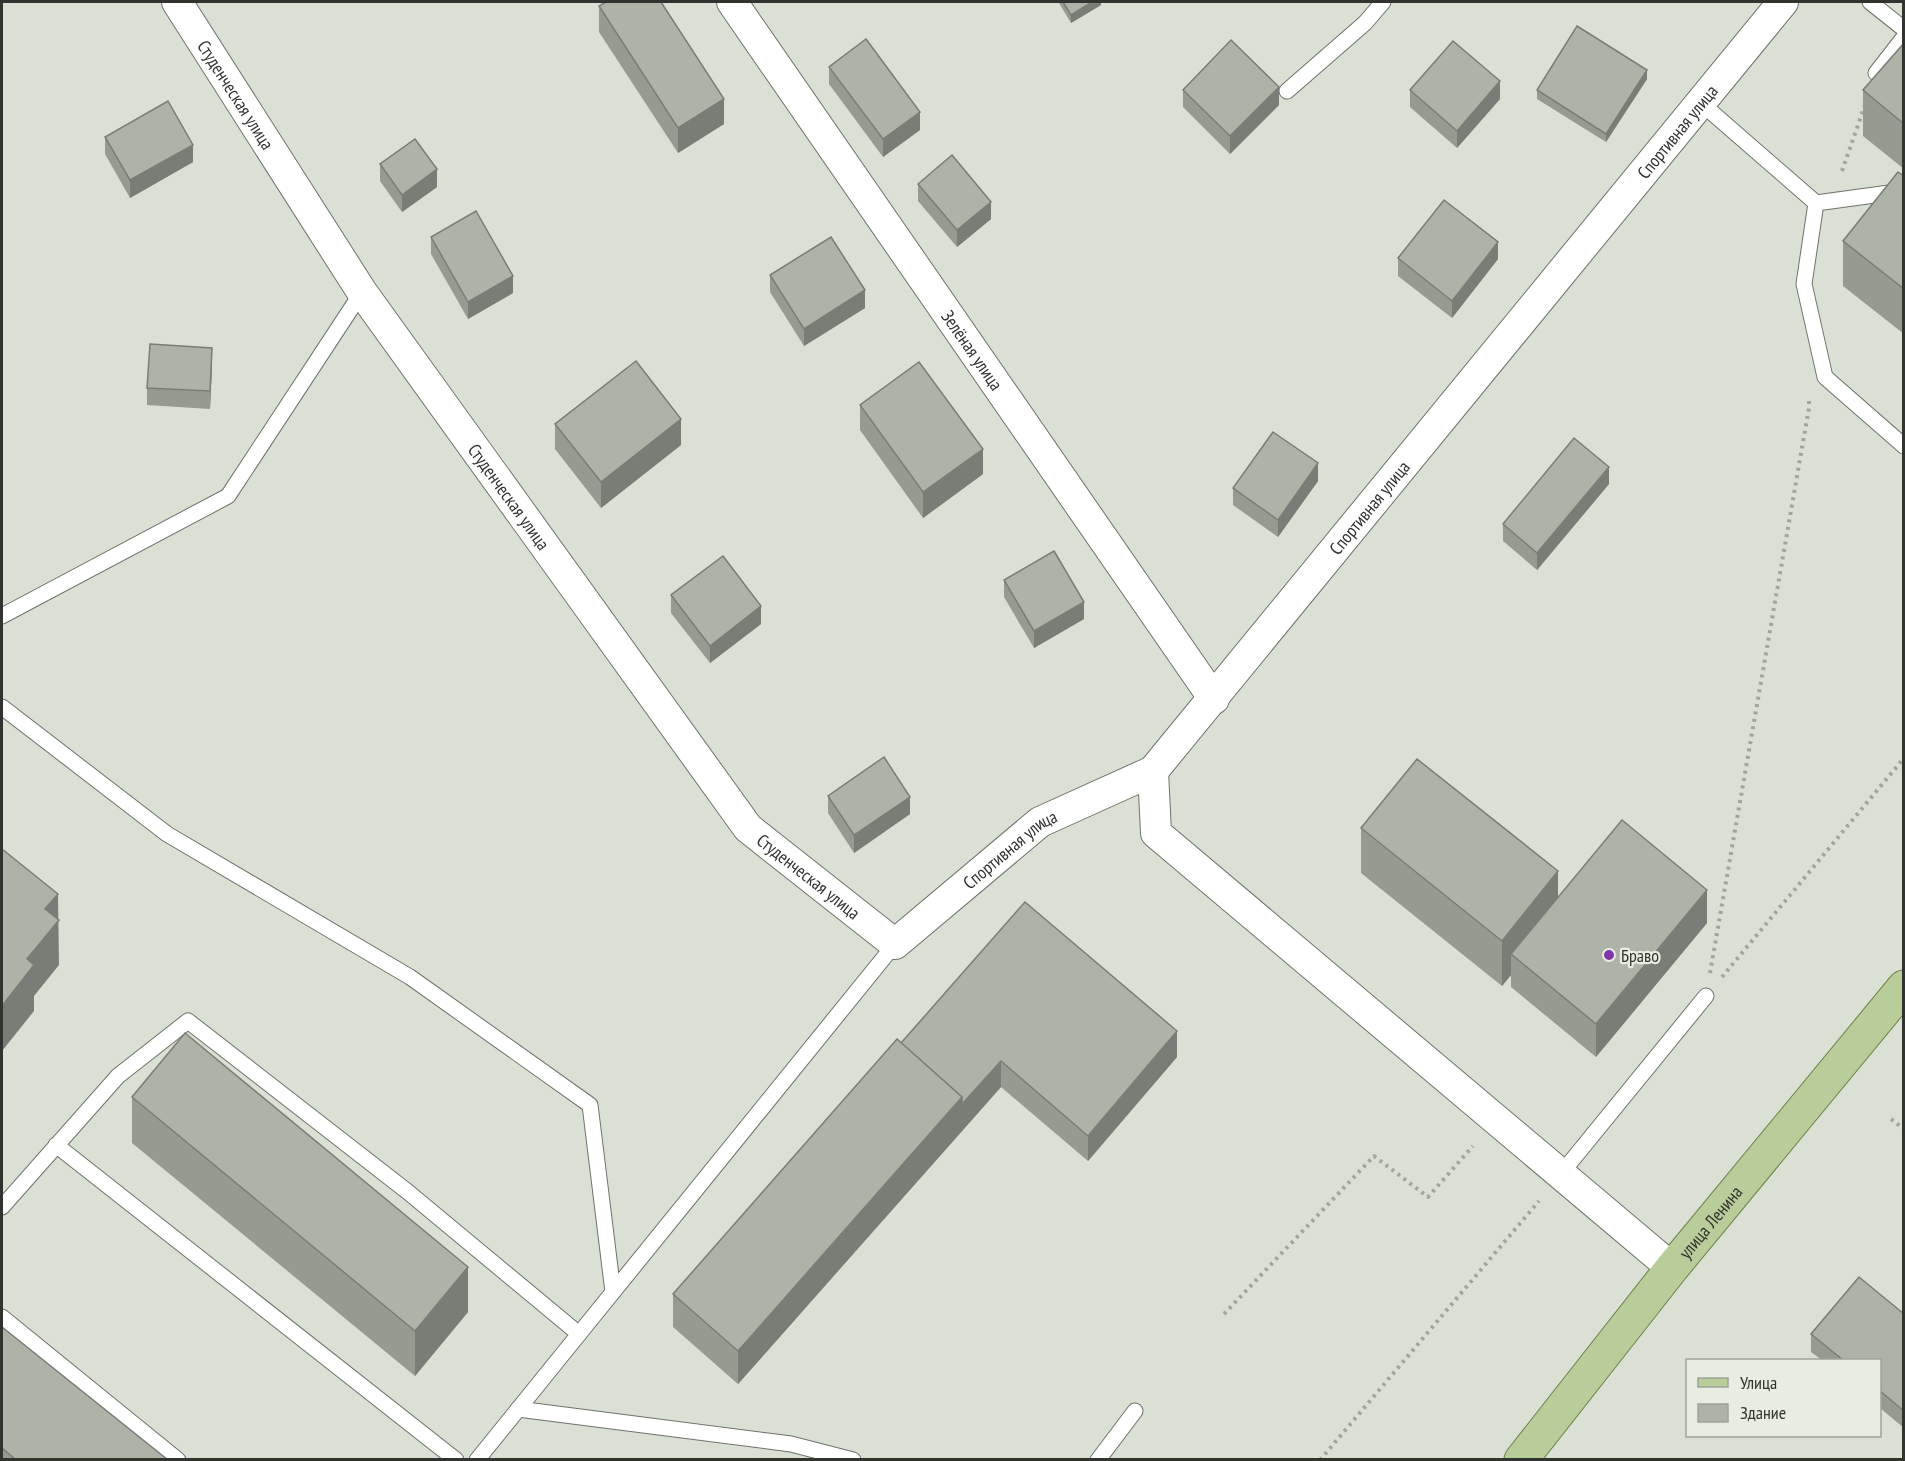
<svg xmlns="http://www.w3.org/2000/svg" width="1905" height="1461" viewBox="0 0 1905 1461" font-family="'PT Sans Narrow',sans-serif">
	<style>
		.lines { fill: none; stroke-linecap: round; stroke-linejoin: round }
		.lane-casing { stroke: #6e7369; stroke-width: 17 }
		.street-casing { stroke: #6e7369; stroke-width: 32 }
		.primary-casing { stroke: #6c8149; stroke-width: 35 }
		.path { stroke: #a1a59c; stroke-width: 4; stroke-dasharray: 3 4.5; stroke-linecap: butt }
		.lane { stroke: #fff; stroke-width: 15 }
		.street { stroke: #fff; stroke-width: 30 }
		.primary { stroke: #b9cd9a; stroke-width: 33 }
		.wall { fill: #969a90 }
		.shaded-wall { fill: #7a7d76 }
		.building { fill: #aeb3a8; stroke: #7a7d76; stroke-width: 1.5 }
		.poi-dot { fill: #8137a9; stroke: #e8ede2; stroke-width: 2 }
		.labels { text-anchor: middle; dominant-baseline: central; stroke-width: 4.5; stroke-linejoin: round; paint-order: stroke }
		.street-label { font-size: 18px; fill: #31332f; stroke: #e8ede2 }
		.poi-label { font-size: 18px; fill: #31332f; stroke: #e8ede2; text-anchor: start }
	</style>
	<rect width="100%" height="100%" fill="#dbe0d5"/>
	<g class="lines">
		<defs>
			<g id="lane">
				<polyline points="1870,2 1904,29"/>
				<polyline points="1876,73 1904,37"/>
				<polyline points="1287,91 1365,23 1383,2"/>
				<polyline points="1701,103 1816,203 1804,284 1825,377 1904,446"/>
				<polyline points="1816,203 1904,191"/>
				<polyline points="2,616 228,496 362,292"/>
				<polyline points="2,707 167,834 410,977 590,1105 613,1292"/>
				<polyline points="56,1145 456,1460"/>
				<polyline points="1560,1175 1706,996"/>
				<polyline points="2,1207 118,1076 188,1021 408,1192 579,1334 477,1460"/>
				<polyline points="2,1317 178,1460"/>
				<polyline points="579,1334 895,944"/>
				<polyline points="518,1409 791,1444 853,1460"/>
				<polyline points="1098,1460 1135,1411"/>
			</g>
			<g id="street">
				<path id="s1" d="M177 2 362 292 748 828 895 944 1040 822 1153 771 1783 2"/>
				<path id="s2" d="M732 2 1214 699"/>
				<polyline points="1153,771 1156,833 1672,1268"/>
			</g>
			<g id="primary">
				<path id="s3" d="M1521 1460 1672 1268 1904 987"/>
			</g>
		</defs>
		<use href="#lane" class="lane-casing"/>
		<use href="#street" class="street-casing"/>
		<use href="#primary" class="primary-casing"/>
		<g class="path">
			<polyline points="1842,171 1865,105"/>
			<polyline points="1710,973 1809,408 1809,398"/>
			<polyline points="1722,977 1904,758"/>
			<polyline points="1891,1119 1904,1129"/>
			<polyline points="1224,1314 1374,1156 1428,1197 1473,1146"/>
			<polyline points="1320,1460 1539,1201"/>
		</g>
		<use href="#lane" class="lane"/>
		<use href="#street" class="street"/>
		<use href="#primary" class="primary"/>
	</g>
	<g class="wall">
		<polygon points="1059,2 1101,2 1101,5 1071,23 1059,3"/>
		<polygon points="599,6 724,124 678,153 599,32"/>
		<polygon points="1904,43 1904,169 1863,136 1863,90"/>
		<polygon points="829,67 920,130 883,157 829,84"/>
		<polygon points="1647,79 1606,142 1537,99 1537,90"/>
		<polygon points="1183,90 1279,105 1230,154 1183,107"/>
		<polygon points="1410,90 1500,99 1457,148 1410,107"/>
		<polygon points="105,137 193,162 130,198 105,154"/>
		<polygon points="380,164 437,187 402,212 380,181"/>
		<polygon points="1904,176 1904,334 1843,286 1843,241"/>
		<polygon points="918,184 991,219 957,247 918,201"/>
		<polygon points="431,237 513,293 468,319 431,254"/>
		<polygon points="1398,258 1498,259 1452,318 1398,276"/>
		<polygon points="770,275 865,308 804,346 770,292"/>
		<polygon points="212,365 210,409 147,405 147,388"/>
		<polygon points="860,405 983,474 923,518 860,430"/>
		<polygon points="555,424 681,445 601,508 555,449"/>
		<polygon points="1318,481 1278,537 1233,505 1233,488"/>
		<polygon points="1609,484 1537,570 1503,541 1503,524"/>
		<polygon points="1004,580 1084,619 1034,648 1004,597"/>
		<polygon points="671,595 761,624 710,663 671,613"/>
		<polygon points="828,796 910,814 854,853 828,813"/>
		<polygon points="1361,828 1558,898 1707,923 1596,1057 1511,987 1511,975 1502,986 1361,873"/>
		<polygon points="901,1043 1177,1057 1088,1161 1001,1087 738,1384 673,1327 673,1294"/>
		<polygon points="132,1097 468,1312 415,1376 132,1143"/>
		<polygon points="1904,1314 1904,1428 1880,1408 1880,1360 1822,1360 1811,1352 1811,1334"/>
		<polygon points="2,1327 168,1460 2,1460"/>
	</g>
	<g class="shaded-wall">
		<polygon points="1092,2 1101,2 1101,5 1071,23 1071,15"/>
		<polygon points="1647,70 1647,79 1606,142 1606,134"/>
		<polygon points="1500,81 1500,99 1457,148 1457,131"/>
		<polygon points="1279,87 1279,105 1230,154 1230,136"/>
		<polygon points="724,99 724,124 678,153 678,128"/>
		<polygon points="920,112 920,130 883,157 883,139"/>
		<polygon points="193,145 193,162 130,198 130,180"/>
		<polygon points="437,169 437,187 402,212 402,195"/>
		<polygon points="991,202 991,219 957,247 957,230"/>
		<polygon points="1498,242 1498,259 1452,318 1452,301"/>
		<polygon points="513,276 513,293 468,319 468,302"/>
		<polygon points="865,290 865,308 804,346 804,329"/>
		<polygon points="212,348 212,365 210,409 210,391"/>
		<polygon points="681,419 681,445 601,508 601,482"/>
		<polygon points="983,449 983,474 923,518 923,492"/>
		<polygon points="1318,463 1318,481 1278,537 1278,520"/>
		<polygon points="1609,467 1609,484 1537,570 1537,553"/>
		<polygon points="1084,602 1084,619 1034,648 1034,631"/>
		<polygon points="761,606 761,624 710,663 710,646"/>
		<polygon points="910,797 910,814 854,853 854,835"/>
		<polygon points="1558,871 1558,917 1511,954 1511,975 1502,986 1502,941"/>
		<polygon points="1707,890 1707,923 1596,1057 1596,1024"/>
		<polygon points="58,894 59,965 34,996 34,1011 2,1051 2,1006 27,959 45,909"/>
		<polygon points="1177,1031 1177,1057 1088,1161 1088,1136"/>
		<polygon points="1001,1061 1001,1087 738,1384 738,1351 962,1097"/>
		<polygon points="468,1267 468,1312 415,1376 415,1331"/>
	</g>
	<g class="building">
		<polygon points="606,2 661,2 724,99 678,128 599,6"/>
		<polygon points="1063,2 1092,2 1071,15"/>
		<polygon points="1577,26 1647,70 1606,134 1537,90"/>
		<polygon points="866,39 920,112 883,139 829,67"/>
		<polygon points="1231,40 1279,87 1230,136 1183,90"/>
		<polygon points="1453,41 1500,81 1457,131 1410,90"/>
		<polygon points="1904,43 1904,124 1863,90"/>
		<polygon points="168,101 193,145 130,180 105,137"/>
		<polygon points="415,139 437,169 402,195 380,164"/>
		<polygon points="952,155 991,202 957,230 918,184"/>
		<polygon points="1898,172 1904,176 1904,289 1843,241"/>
		<polygon points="1444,200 1498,242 1452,301 1398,258"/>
		<polygon points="476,211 513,276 468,302 431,237"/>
		<polygon points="831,237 865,290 804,329 770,275"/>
		<polygon points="150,344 212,348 210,391 147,388"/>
		<polygon points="636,361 681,419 601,482 555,424"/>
		<polygon points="919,362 983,449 923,492 860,405"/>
		<polygon points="1273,432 1318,463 1278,520 1233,488"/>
		<polygon points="1574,438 1609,467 1537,553 1503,524"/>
		<polygon points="1054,551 1084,602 1034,631 1004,580"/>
		<polygon points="723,556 761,606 710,646 671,595"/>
		<polygon points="884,757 910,797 854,835 828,796"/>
		<polygon points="1417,759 1558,871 1502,941 1361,828"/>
		<polygon points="1622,820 1707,890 1596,1024 1511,954"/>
		<polygon points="2,849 58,894 45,909 59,920 27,959 34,965 2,1006"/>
		<polygon points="1025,902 1177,1031 1088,1136 1001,1061 962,1104 962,1097 901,1043"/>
		<polygon points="185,1033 468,1267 415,1331 132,1097"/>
		<polygon points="897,1039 962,1097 738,1351 673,1294"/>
		<polygon points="1859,1277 1904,1314 1904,1411 1880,1391 1880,1360 1843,1360 1811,1334"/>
		<polygon points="2,1327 168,1460 16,1460 2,1448"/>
	</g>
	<circle class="poi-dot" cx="1609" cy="955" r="6"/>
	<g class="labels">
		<g class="street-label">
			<text stroke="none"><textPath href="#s1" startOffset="110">Студенческая улица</textPath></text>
			<text stroke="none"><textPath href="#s1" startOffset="2332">Спортивная улица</textPath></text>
			<text stroke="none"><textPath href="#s2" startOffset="423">Зелёная улица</textPath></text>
			<text stroke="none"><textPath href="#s1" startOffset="596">Студенческая улица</textPath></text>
			<text stroke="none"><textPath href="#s1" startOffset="1846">Спортивная улица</textPath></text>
			<text stroke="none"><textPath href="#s1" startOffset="1341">Спортивная улица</textPath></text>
			<text stroke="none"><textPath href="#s1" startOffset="1082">Студенческая улица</textPath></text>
			<text stroke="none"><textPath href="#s3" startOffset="304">улица Ленина</textPath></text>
		</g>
		<g class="poi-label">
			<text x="1621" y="955">Браво</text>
		</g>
	</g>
	<rect width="1905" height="1461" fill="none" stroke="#31332f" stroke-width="6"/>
	<rect x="1686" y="1359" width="195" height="78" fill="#e8ede2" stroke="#9fa39a" stroke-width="1.5"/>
	<rect x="1698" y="1378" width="30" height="9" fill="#b9cd9a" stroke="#9fa39a" stroke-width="1.5"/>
	<text x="1740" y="1389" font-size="18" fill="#31332f">Улица</text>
	<rect x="1698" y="1404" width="30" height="18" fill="#aeb3a8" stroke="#9fa39a" stroke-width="1.5"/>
	<text x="1740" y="1419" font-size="18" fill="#31332f">Здание</text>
</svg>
